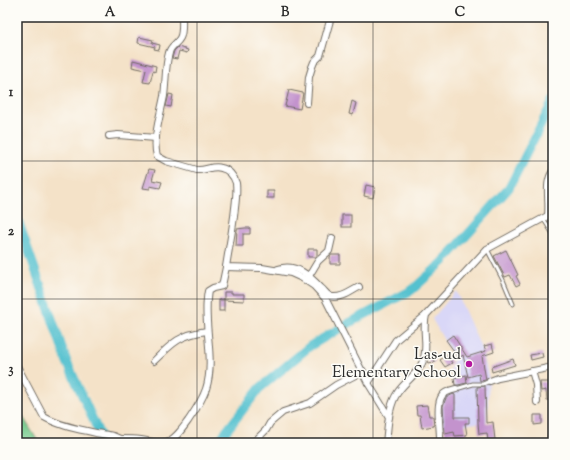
<svg xmlns="http://www.w3.org/2000/svg" width="570" height="460" viewBox="0 0 570 460" font-family="'Sorts Mill Goudy',serif">
	<style>
		.built { fill: #d9d7f7 }
		.green { fill: #77cb8e; stroke: #517b5c }
		.lines { fill: none; stroke-linecap: round; stroke-linejoin: round }
		.river { stroke: #55c1cf; stroke-width: 9 }
		.building { fill: #c393cd }
		.lane-casing { stroke: #716b62; stroke-width: 5 }
		.street-casing { stroke: #716b62; stroke-width: 8 }
		.lane { stroke: #fff; stroke-width: 3 }
		.street { stroke: #fff; stroke-width: 6 }
		.grid { fill: none; stroke: #2b2b2b; stroke-width: 1; stroke-opacity: 0.55 }
		.poi-dot { fill: #b5179e; stroke: #fdfcf7; stroke-width: 1.5 }
		.labels { text-anchor: middle; dominant-baseline: central; stroke-width: 3; stroke-linejoin: round; paint-order: stroke }
		.poi-label { font-size: 16px; fill: #2b2b2b; stroke: #fdfcf7; text-anchor: end }
		.neatline { fill: none; stroke: #2b2b2b; stroke-width: 1.5 }
		.grid-label { font-size: 13px; text-anchor: middle; font-weight: bold; fill: #2b2b2b }
	</style>
	<rect width="100%" height="100%" fill="#fdfcf7"/>
	<filter id="ink" filterUnits="userSpaceOnUse"><feTurbulence type="fractalNoise" baseFrequency=".025" numOctaves="2"/><feDisplacementMap in="SourceGraphic" scale="8" xChannelSelector="R" yChannelSelector="G"/><feConvolveMatrix kernelMatrix="1 2 1 2 8 2 1 2 1" color-interpolation-filters="sRGB"/></filter>
	<filter id="wash" filterUnits="userSpaceOnUse"><feTurbulence type="fractalNoise" baseFrequency=".012" numOctaves="4" result="noise"/><feDisplacementMap in="SourceGraphic" scale="16" xChannelSelector="R" yChannelSelector="G"/><feGaussianBlur stdDeviation="0.9" result="paint"/><feColorMatrix in="noise" values="0 0 0 0 0 0 0 0 0 0 0 0 0 0 0 0 0 1.4 0 .05"/><feComposite in="paint" operator="in"/></filter>
	<g filter="url(#wash)">
		<rect width="100%" height="100%" fill="#f4e2c8"/>
		<polygon class="built" points="456,291 482,350 489,379 487,422 442,427 440,411 443,395 455,390 450,370 454,358 432,319"/>
		<polygon class="green" points="17,399 23,417 39,443 41,443 17,443"/>
		<g class="lines">
			<g class="river">
				<polyline points="17,217 67,362 99,433 102,443"/>
				<polyline points="217,443 260,388 310,346 351,322 412,290 443,262 509,188 553,101"/>
			</g>
		</g>
		<g id="blocks">
			<g class="building">
				<polygon points="139,37 153,40 152,43 160,45 159,50 154,49 155,47 138,43"/>
				<polygon points="178,47 188,50 187,53 179,51 177,59 172,58 174,51"/>
				<polygon points="133,60 156,66 155,72 153,71 150,83 143,82 146,70 132,67"/>
				<polygon points="289,90 303,93 300,109 285,106"/>
				<polygon points="169,94 173,95 171,107 166,106"/>
				<polygon points="352,101 356,103 353,115 349,114"/>
				<polygon points="149,169 155,170 152,180 162,182 160,188 150,186 150,189 143,188"/>
				<polygon points="366,185 375,187 373,198 364,196"/>
				<rect x="267" y="191" width="7" height="7"/>
				<rect x="342" y="215" width="9" height="12"/>
				<polygon points="245,228 250,228 250,234 243,234 243,246 236,246 237,229"/>
				<polygon points="308,249 317,249 317,256 316,257 308,257"/>
				<polygon points="506,250 518,275 516,276 520,284 516,286 510,275 505,277 494,256"/>
				<polygon points="331,255 340,255 340,264 330,264 330,257"/>
				<polygon points="224,292 232,292 232,294 244,294 244,301 224,300"/>
				<rect x="219" y="300" width="5" height="11"/>
				<polygon points="453,335 467,357 486,351 484,346 492,344 494,352 482,356 486,380 480,381 479,374 468,377 463,355 459,358 446,340"/>
				<polygon points="433,353 435,362 428,363 429,354"/>
				<polygon points="542,353 543,357 531,360 530,355"/>
				<polygon points="447,355 452,363 445,367 440,360"/>
				<polygon points="513,359 515,365 492,372 491,367"/>
				<polygon points="466,375 467,383 458,385 455,385 454,378"/>
				<polygon points="540,382 551,382 552,400 547,400 546,390 541,391"/>
				<polygon points="485,386 486,423 493,422 495,440 488,441 487,433 479,434 478,423 477,387"/>
				<polygon points="453,394 455,395 455,417 469,417 469,423 465,423 467,435 455,436 454,432 445,434 443,406 446,398"/>
				<polygon points="427,405 429,416 433,416 434,426 422,428 420,415 417,415 416,406"/>
				<polygon points="534,415 542,415 542,424 534,425"/>
			</g>
		</g>
	</g>
	<g filter="url(#ink)">
		<use href="#blocks" fill-opacity="0" stroke="#716b62" stroke-width="1"/>
		<g class="lines">
			<defs>
				<g id="lane">
					<polyline points="543,218 553,234"/>
					<polyline points="487,249 503,280 513,304"/>
					<polyline points="456,389 473,384 483,384 490,381"/>
				</g>
				<g id="street">
					<path d="M182 17C182 23 183 33 180 38 177 44 170 46 169 53 165 66 166 82 164 96 161 113 152 140 157 156L166 161 197 170C205 171 213 165 221 168 228 169 234 176 236 183 237 191 236 200 235 208 233 228 229 247 226 267L262 268 291 273 302 278 314 286 325 298 368 383 389 417"/>
					<polyline points="307,103 309,77 312,67 314,62 320,56 331,17"/>
					<polyline points="109,136 118,135 156,138"/>
					<path d="M548 215C550 200 544 183 553 171"/>
					<path d="M278 269C296 263 310 276 321 288 325 291 328 297 333 297 343 298 351 291 359 287"/>
					<polyline points="309,276 318,261 329,251 332,238"/>
					<path d="M154 361C172 343 181 334 207 331"/>
					<path d="M17 366 44 417C60 426 79 429 96 433 105 435 115 434 122 441"/>
					<polyline points="532,371 536,385 537,402"/>
					<polyline points="490,381 498,378 553,367"/>
					<polyline points="368,383 396,340 425,316"/>
					<path d="M120 439C127 439 134 439 141 440 149 441 158 444 166 442 175 440 182 429 188 421 194 412 202 401 206 389 216 358 202 323 208 291L213 288 222 286 226 267"/>
					<polyline points="253,443 266,430 270,423 283,412 310,403 336,385 363,371"/>
					<path d="M386 443C388 427 388 406 398 392 406 380 420 373 424 358 428 344 422 330 426 315L487 249 553 213"/>
					<path d="M440 443C441 431 435 405 442 396 444 392 452 390 456 389"/>
					<polyline points="550,443 553,427"/>
				</g>
			</defs>
			<use href="#lane" class="lane-casing"/>
			<use href="#street" class="street-casing"/>
			<use href="#lane" class="lane"/>
			<use href="#street" class="street"/>
		</g>
	</g>
	<path class="grid" d="M197 17V443M373 17V443M17 161H553M17 299H553"/>
	<circle class="poi-dot" cx="469" cy="364" r="4"/>
	<g class="labels">
		<g class="poi-label">
			<text x="461" y="355">Las-ud<tspan x="461" dy="18">Elementary School</tspan></text>
		</g>
	</g>
	<rect width="570" height="460" fill="none" stroke="#fdfcf7" stroke-width="44"/>
	<rect x="22" y="22" width="526" height="416" class="neatline"/>
	<g class="grid-label">
		<text x="110" y="16">A</text>
		<text x="285" y="16">B</text>
		<text x="460" y="16">C</text>
		<text x="11" y="96">1</text>
		<text x="11" y="235">2</text>
		<text x="11" y="373">3</text>
	</g>
</svg>
